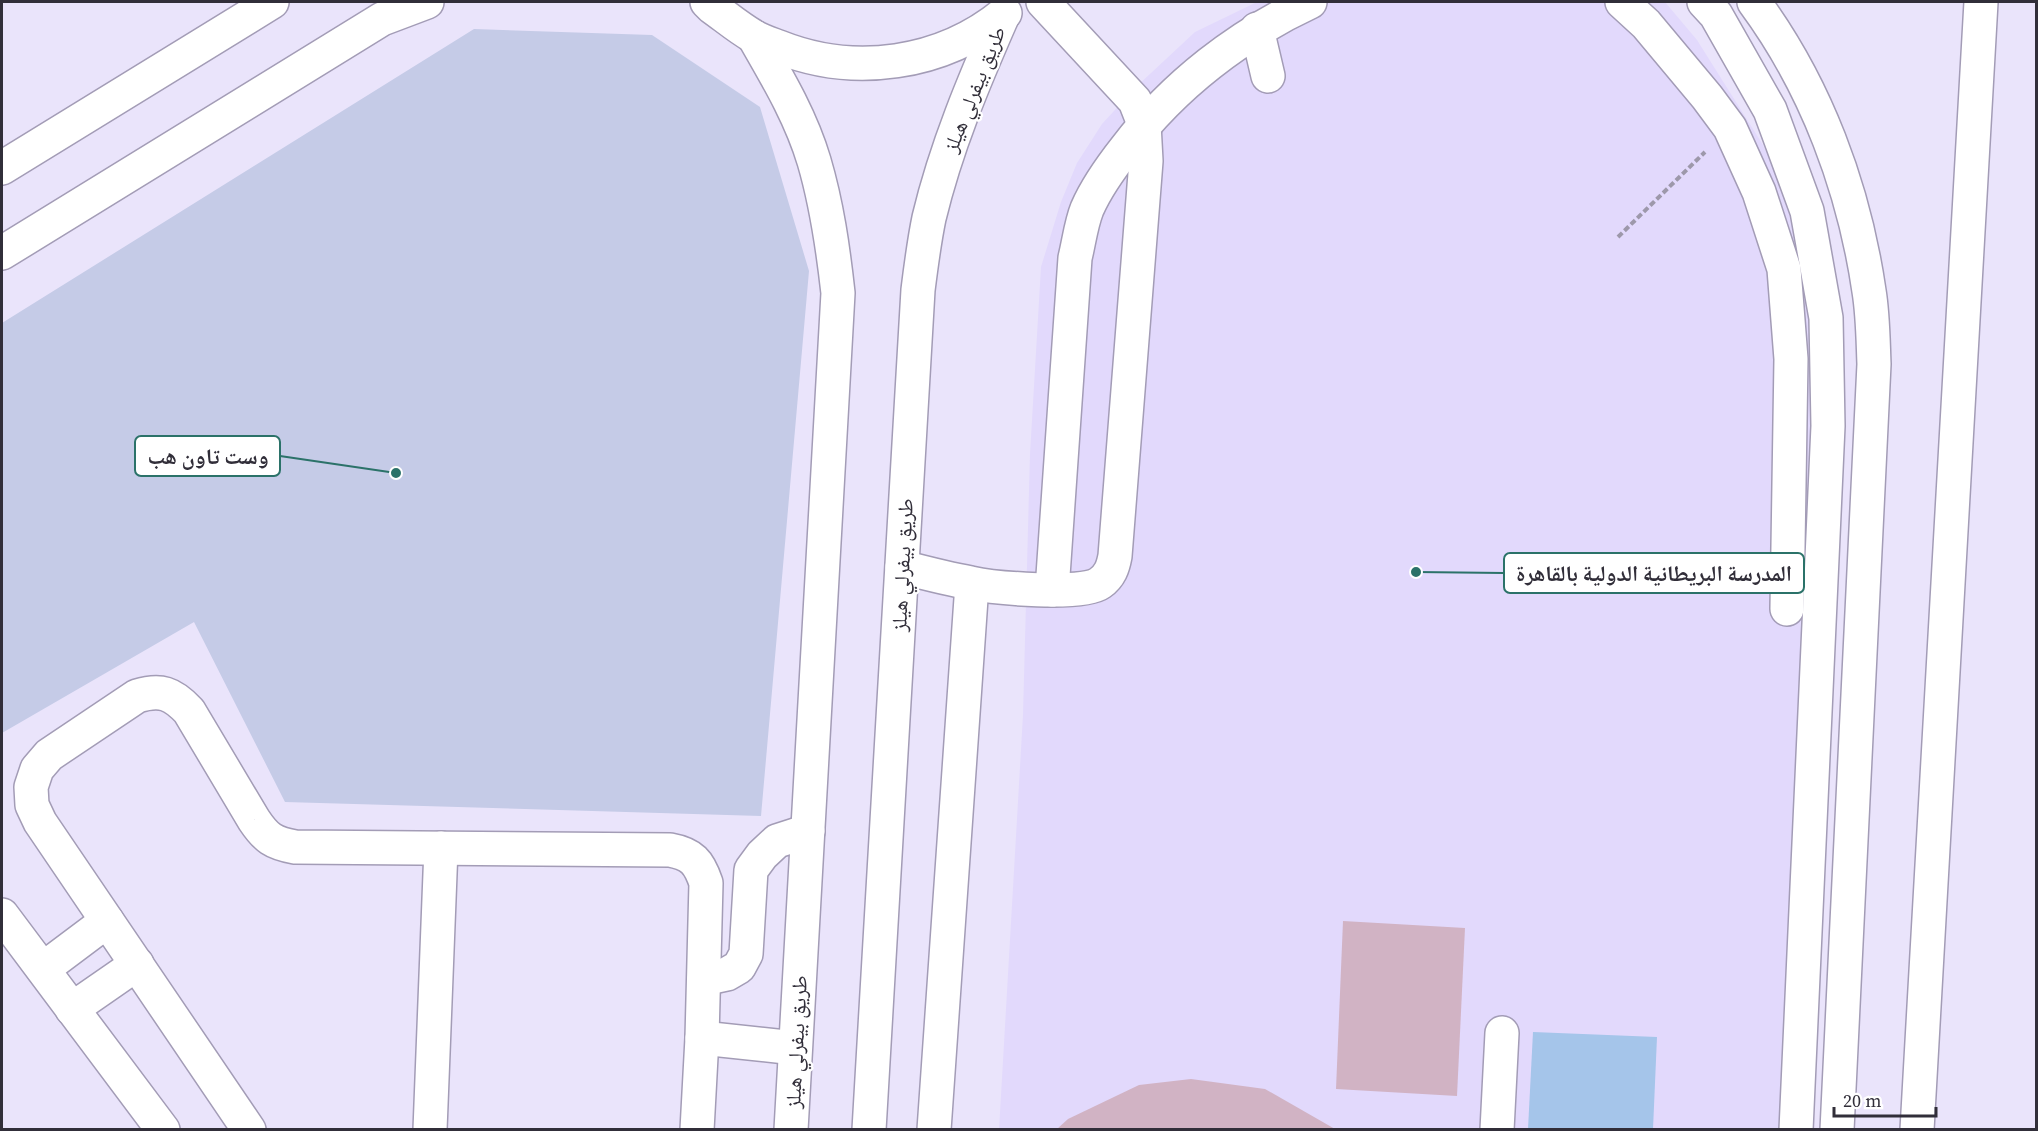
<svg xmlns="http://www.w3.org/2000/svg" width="2038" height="1131" viewBox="0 0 2038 1131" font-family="'Source Serif 4','Noto Naskh Arabic',serif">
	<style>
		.built { fill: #e2d9fc }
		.green { fill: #d1b3c4 }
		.water { fill: #a5c5ea }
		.building { fill: #c5cbe7 }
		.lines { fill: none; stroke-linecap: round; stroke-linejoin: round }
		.minor-casing { stroke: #a39cb6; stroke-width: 36 }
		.path { stroke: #9d98aa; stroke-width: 4; stroke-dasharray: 6 3; stroke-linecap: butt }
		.minor { stroke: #fff; stroke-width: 33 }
		.labels { text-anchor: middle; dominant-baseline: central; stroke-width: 4.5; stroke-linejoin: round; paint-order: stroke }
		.street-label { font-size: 21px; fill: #312e39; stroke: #fff }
		.leader { fill: none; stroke: #2b7269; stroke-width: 2 }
		.callout-dot { fill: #2b7269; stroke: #fff; stroke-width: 2 }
		.callout { fill: #fff; stroke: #2b7269; stroke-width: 2 }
		.callout-label { font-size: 22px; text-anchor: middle; font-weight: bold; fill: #312e39 }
	</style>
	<rect width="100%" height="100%" fill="#eae4fb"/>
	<polygon class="built" points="1257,2 1665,2 1697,40 1763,145 1784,193 1801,242 1814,361 1807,512 1802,754 1780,1129 999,1130 1023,715 1030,454 1041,267 1061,202 1077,163 1102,124 1136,87 1195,32"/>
	<g class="green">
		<polygon points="1343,921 1465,928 1457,1096 1336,1089"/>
		<polygon points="1191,1079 1265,1089 1335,1129 1057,1129 1068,1119 1139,1085"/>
	</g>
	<polygon class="water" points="1533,1032 1657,1037 1653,1129 1528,1129"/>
	<polygon class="building" points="474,29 652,35 760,107 809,271 761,816 285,802 194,622 2,733 2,323"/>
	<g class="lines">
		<defs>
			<g id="minor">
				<path d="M707 2 712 7C726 17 739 28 753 36 761 41 771 44 779 47 854 77 942 65 1005 13"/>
				<polyline points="1622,2 1646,24 1707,97 1730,128 1759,192 1784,269 1791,359 1787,609"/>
				<polyline points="1704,2 1716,15 1770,110 1807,211 1826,318 1828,426 1796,1130"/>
				<path d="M1754 2C1816 86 1854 188 1869 291 1873 315 1873 340 1874 364L1837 1130"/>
				<polyline points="1257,29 1268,76"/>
				<path d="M754 37C777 77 801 117 814 161 827 205 833 248 838 293L791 1130"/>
				<polyline points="2,168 272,2"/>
				<polyline points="2,253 382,19 427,2"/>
				<path d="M902 567C925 573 948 579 971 583 994 588 1082 596 1100 583 1110 576 1113 567 1115 556L1146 161 1144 124 1135 101 1043 2"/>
				<path d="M1052 590 1075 258C1079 242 1081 224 1087 209 1097 186 1111 167 1126 148 1174 85 1239 35 1310 2"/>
				<polyline points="2,915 163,1130"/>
				<polyline points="43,969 107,921"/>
				<polyline points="704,979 727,974 739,967 746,954 751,870 762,855 777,841 808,831"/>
				<polyline points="72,1009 137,964"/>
				<polyline points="702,1038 795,1048"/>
				<path d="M249 1130 40 822 32 805 31 787 37 769 49 755 137 696C161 689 172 693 189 711L254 820C266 838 273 843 295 847L670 850C692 854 699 862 706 883L702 1038 697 1130"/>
				<polyline points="430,1130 441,848"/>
				<path d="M869 1130 918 290C921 266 924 242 929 218 946 147 974 81 1003 15"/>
				<polyline points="934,1130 972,584"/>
				<polyline points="1497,1130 1502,1033"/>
				<polyline points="1917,1130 1981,2"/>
			</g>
		</defs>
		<use href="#minor" class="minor-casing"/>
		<polyline class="path" points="1618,237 1705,152"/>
		<use href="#minor" class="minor"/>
	</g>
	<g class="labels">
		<g class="street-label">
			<text transform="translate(974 89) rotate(-68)">طريق بيفرلي هيلز</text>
			<text transform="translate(902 565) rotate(-87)">طريق بيفرلي هيلز</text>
			<text transform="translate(796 1042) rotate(-87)">طريق بيفرلي هيلز</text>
		</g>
	</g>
	<path class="leader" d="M396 473L280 456M1416 572L1504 573"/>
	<g class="callout-dot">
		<circle cx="396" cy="473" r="6"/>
		<circle cx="1416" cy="572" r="6"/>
	</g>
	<g class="callout">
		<rect x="135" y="436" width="145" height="40" rx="6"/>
		<rect x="1504" y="553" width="300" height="40" rx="6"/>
	</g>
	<g class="callout-label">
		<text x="208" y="464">وست تاون هب</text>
		<text x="1654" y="581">المدرسة البريطانية الدولية بالقاهرة</text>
	</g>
	<rect width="2038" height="1131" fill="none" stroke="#312e39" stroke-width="6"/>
	<path d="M1834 1107v9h102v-9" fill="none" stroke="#312e39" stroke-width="3"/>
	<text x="1843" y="1107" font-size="18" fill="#312e39" stroke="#ffffff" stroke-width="4.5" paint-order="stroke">20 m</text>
</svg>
